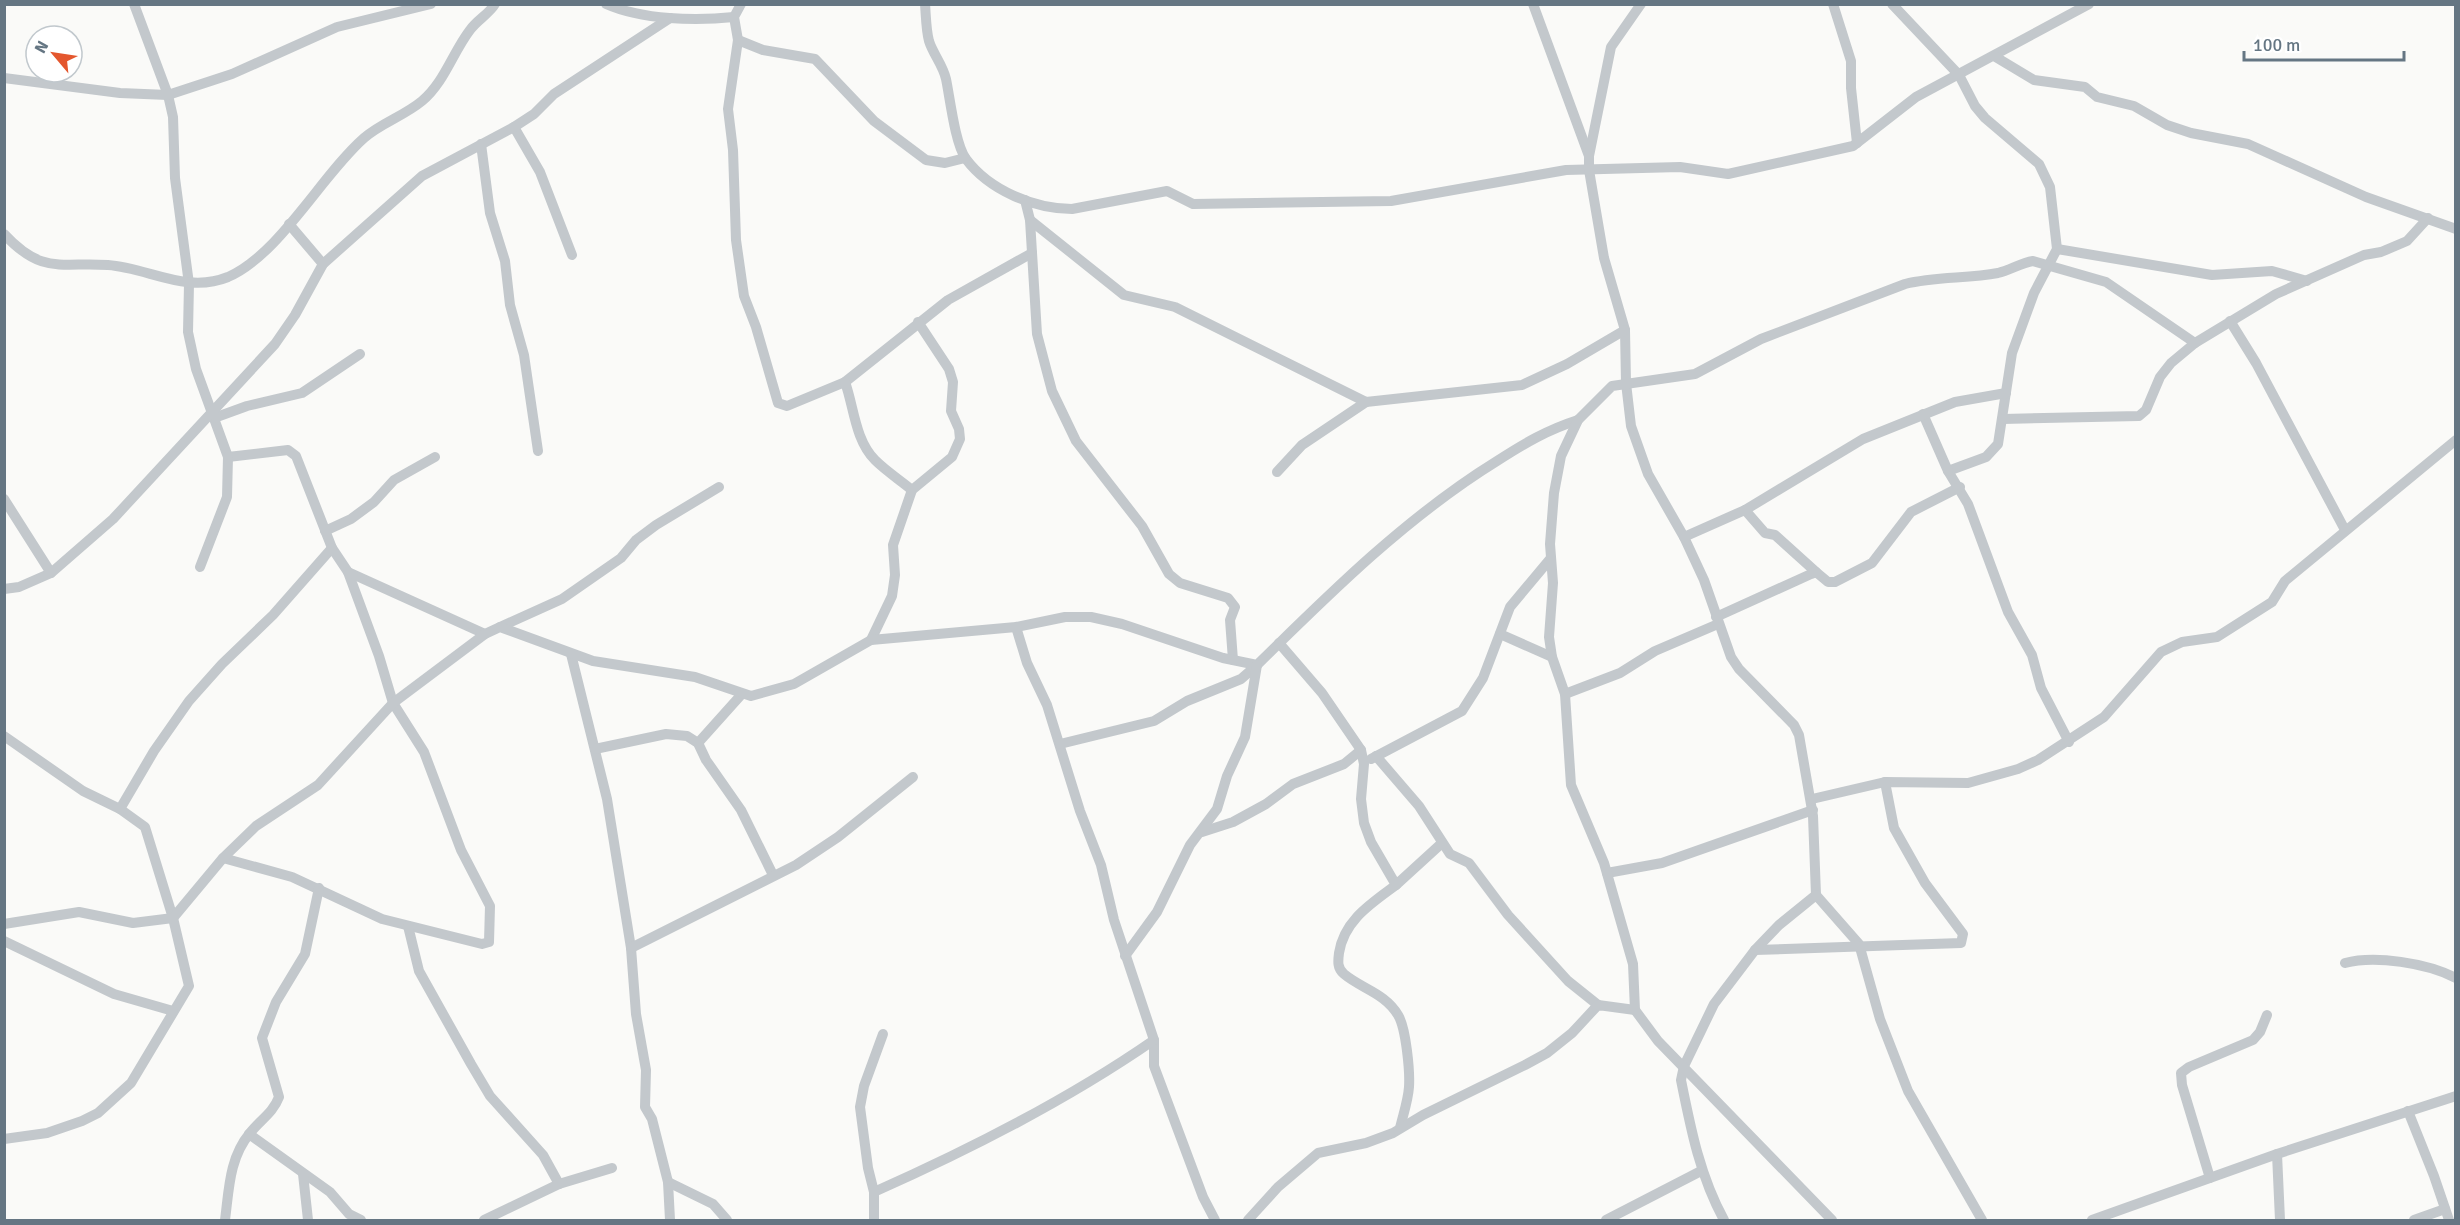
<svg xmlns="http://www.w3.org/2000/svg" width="2460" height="1225" viewBox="0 0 2460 1225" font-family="Signika,sans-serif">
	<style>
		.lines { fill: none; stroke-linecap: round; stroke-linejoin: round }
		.minor { stroke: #c3c8cc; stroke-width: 10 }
	</style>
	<rect width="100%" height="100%" fill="#fafaf8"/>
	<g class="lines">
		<g class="minor">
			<polyline points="134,4 168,95 173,117 175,178 189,284 188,332 196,369 228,457 288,450 296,456 332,548 348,572 379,656 393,703 424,752 461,850 490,906 489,942 482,944 382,919 292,877 223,858"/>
			<path d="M606 4C642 20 696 21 734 17"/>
			<polyline points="741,4 734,17 738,40 728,109 733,150 736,240 744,296 756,327 778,403 787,406 845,382 948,300 1032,253"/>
			<path d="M925 4C926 16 926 30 929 41 933 54 943 65 946 79 950 98 955 144 966 159 989 190 1034 209 1072 209L1167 191 1193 204 1391 201 1566 170 1680 167 1728 174 1853 146 1916 97 2089 4"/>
			<polyline points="1533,4 1589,156"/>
			<path d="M1641 4 1611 47 1589 156V170L1604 258 1625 330 1626 383 1631 426 1648 474 1684 537 1704 580 1731 657 1739 669 1794 725 1799 735 1813 816 1816 895 1779 925 1755 950 1714 1004 1684 1066 1681 1080C1691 1130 1700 1176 1724 1220"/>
			<polyline points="1833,4 1851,61 1851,88 1857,143"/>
			<polyline points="1892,4 1959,75 1975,106 1985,118 2039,164 2050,187 2057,249 2034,293 2012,353 1998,444 1986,457 1948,471 1968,504 2008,612 2032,655 2041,688 2069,742"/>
			<polyline points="738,40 763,50 815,59 874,121 926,160 945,163 965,158"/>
			<polyline points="1994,56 2034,80 2085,87 2097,97 2134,106 2167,125 2191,133 2248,144 2366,197 2456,229"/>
			<polyline points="4,78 120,93 168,95 232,74 337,27 431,4"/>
			<polyline points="514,127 540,172 572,255"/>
			<polyline points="481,144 490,213 505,261 510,305 524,355 538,451"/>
			<polyline points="1025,200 1030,220 1037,334 1052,391 1076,441 1142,526 1169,574 1180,583 1228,598 1235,607 1230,620 1233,660"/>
			<polyline points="1030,220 1124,295 1175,307 1366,402 1522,385 1567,364 1625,330"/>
			<polyline points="289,224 323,264"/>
			<path d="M4 234C42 275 60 262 108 265 149 268 186 294 228 277 279 255 321 176 364 138 381 123 404 116 422 101 444 83 453 52 470 30 477 20 489 14 495 4"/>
			<polyline points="2057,249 2212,275 2272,271 2307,281"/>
			<polyline points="2230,321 2256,363 2345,530"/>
			<path d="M845 382C854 407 855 440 875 460 886 471 900 480 912 490"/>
			<polyline points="1923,414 1948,471"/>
			<polyline points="214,418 247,406 302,393 360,354"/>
			<polyline points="2003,419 2139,416 2146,410 2160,377 2171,363 2195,343 2276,294 2364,255 2381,252 2407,241 2428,218"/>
			<polyline points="1277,472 1302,445 1366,402"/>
			<polyline points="4,499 51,573"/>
			<polyline points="1745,510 1765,533 1775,535 1816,572"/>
			<polyline points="325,531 351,519 374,502 394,480 435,457"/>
			<polyline points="1684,537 1745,510 1863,439 1955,402 2006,393"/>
			<polyline points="200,567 227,497 228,457"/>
			<polyline points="348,572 485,634"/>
			<polyline points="4,589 19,587 51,573 113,519 275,344 295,315 323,264 422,176 514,127 534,114 554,94 670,18"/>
			<polyline points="1716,617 1811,574 1816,572 1828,582 1835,582 1872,563 1911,512 1960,487"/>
			<polyline points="500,627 562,599 621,558 636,540 656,525 719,487"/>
			<polyline points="1016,627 1027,663 1047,705 1080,811 1101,865 1114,920 1154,1040 1154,1066 1203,1197 1215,1220"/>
			<polyline points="1500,634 1552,657"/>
			<polyline points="871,640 892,596 895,575 893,545 912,490 952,457 960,439 959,429 951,411 953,382 949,369 918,322"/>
			<path d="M1279 643 1322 693 1361 750 1364 764 1361 799 1364 823 1371 842 1396 885C1372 903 1344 920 1339 953 1338 961 1337 968 1344 974 1362 989 1385 993 1398 1015 1406 1028 1410 1071 1409 1087 1408 1101 1403 1115 1400 1128"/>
			<polyline points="571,654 607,799 631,948 636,1014 646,1070 645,1107 652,1119 668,1182 670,1220"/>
			<polyline points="1565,694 1620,673 1655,651 1718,624"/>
			<polyline points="4,736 83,791 120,809 145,827 173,918 189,986 131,1083 98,1113 82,1121 47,1133 4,1139"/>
			<polyline points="698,743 741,695"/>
			<polyline points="1060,744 1154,721 1187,701 1241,679 1257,665"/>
			<polyline points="595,749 666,734 687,736 698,743 706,760 741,810 773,875"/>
			<polyline points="1376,756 1419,806 1450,854 1469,863 1508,915 1568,981 1598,1005"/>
			<polyline points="1371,759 1462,711 1483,678 1510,607 1551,558"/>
			<polyline points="1812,799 1885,782 1968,783 2018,769 2038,760 2104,717 2161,652 2182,642 2217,637 2272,602 2285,581 2456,440"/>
			<polyline points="120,809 154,751 189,701 222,664 273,615 332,548"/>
			<polyline points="1202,832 1233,822 1266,804 1293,784 1344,764 1361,750"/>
			<polyline points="1607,873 1662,863 1813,810"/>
			<polyline points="1396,885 1442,843"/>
			<polyline points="1816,895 1859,944 1880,1019 1908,1091 1982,1220"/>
			<path d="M4 924 79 912 133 923 173 918 223 858 256 826 318 785 393 703 485 634 500 627 593 661 695 677 751 696 794 684 871 640 1016 627 1065 617H1091L1122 624 1223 658 1257 665C1332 591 1408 516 1497 461 1525 443 1547 430 1578 420"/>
			<polyline points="408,926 419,971 471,1064 490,1096 543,1155 559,1184"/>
			<polyline points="4,941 114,994 173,1011"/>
			<polyline points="631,948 796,865 838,837 913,777"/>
			<polyline points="1755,950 1961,943 1963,934 1925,883 1894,828 1885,782"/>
			<polyline points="1125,956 1157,912 1190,845 1217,809 1227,776 1245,737 1257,665"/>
			<path d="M2345 963C2375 955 2427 963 2456 978"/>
			<polyline points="2408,1111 2434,1176 2449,1220"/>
			<polyline points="249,1134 330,1192 349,1214 361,1220"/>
			<polyline points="2277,1154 2280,1220"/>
			<polyline points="303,1174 308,1220"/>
			<polyline points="2210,1178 2182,1085 2181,1073 2189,1067 2253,1040 2260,1032 2267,1015"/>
			<polyline points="668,1182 713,1204 727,1220"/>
			<path d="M874 1192C971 1149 1066 1101 1154 1040"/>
			<path d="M225 1220C229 1190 229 1158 250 1133 260 1120 273 1113 279 1097L262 1038 276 1002 305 954 319 888"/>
			<polyline points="484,1220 559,1184 612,1168"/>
			<polyline points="874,1220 874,1192 868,1168 860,1107 864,1086 883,1034"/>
			<polyline points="1248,1220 1278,1187 1318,1153 1366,1143 1393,1133 1423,1115 1525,1065 1547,1053 1572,1033 1598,1005 1635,1010"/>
			<polyline points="1606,1220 1701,1171"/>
			<path d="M1832 1220 1658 1041 1635 1010 1633 964 1604 863 1571 785 1565 694 1552 657 1549 637 1553 583 1550 544 1554 493 1561 456 1578 420 1612 386 1695 374 1761 339 1905 284C1935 276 1967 279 1998 273 2010 270 2021 263 2033 261L2106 282 2195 343"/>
			<polyline points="2092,1220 2277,1154 2456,1096"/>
			<polyline points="2414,1220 2445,1209"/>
		</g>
	</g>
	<rect width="2460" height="1225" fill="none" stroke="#657683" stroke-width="12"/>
	<g transform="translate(54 54) rotate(299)"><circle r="28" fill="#ffffff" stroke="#c1c8cd" stroke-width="1.5"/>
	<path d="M0-4.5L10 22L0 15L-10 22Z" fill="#e4572e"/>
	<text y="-9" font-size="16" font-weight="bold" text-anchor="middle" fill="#657683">N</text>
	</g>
	<path d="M2244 51v9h160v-9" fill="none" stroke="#657683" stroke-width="3"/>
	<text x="2253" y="51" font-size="18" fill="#657683" stroke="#ffffff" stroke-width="4.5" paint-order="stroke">100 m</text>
</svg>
